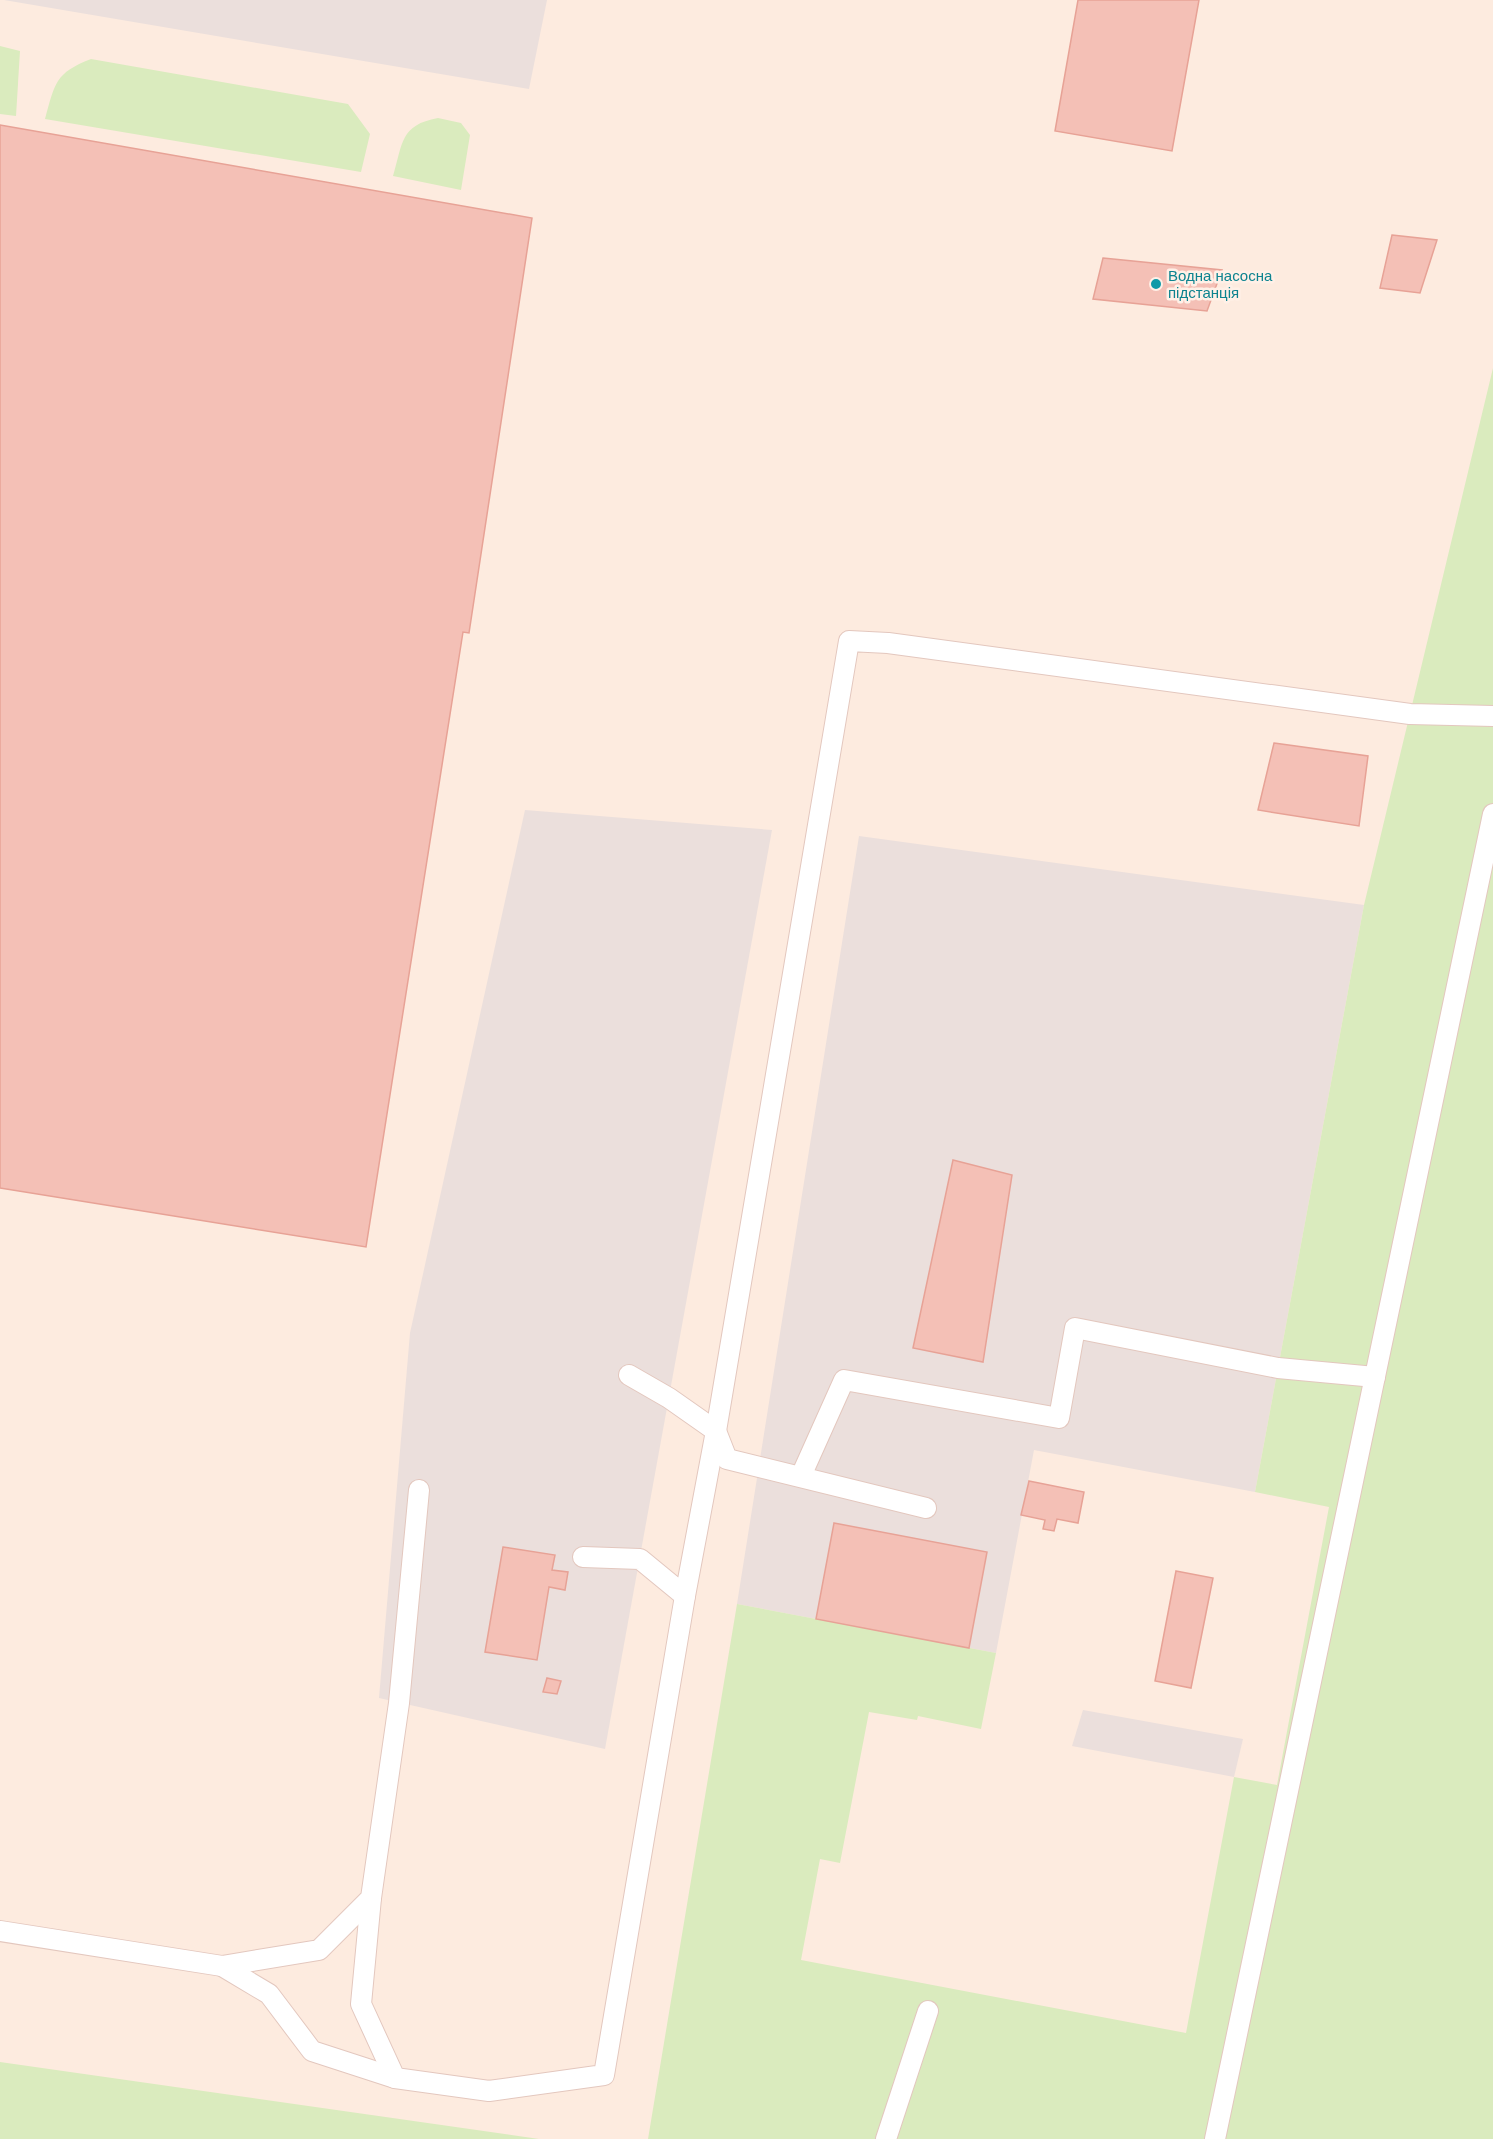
<svg xmlns="http://www.w3.org/2000/svg" width="1493" height="2139" viewBox="0 0 1493 2139" font-family="Helvetica,sans-serif">
	<style>
		.industrial { fill: #ebdfdc }
		.green { fill: #daebbe }
		.building { fill: #f4c0b6; stroke: #e7a296; stroke-width: 1.5 }
		.lines { fill: none; stroke-linecap: round; stroke-linejoin: round }
		.service-casing { stroke: #e3c7be; stroke-width: 22 }
		.service { stroke: #fff; stroke-width: 20 }
		.culture-dot { fill: #0f9aa8; stroke: #fff0e7; stroke-width: 2 }
		.labels { text-anchor: middle; dominant-baseline: central; stroke-width: 5; stroke-linejoin: round; paint-order: stroke }
		.culture-label { font-size: 15px; fill: #0d838f; stroke: #fff0e7; text-anchor: start }
	</style>
	<rect width="100%" height="100%" fill="#fdebdf"/>
	<g class="industrial">
		<polygon points="4,0 547,0 529,89"/>
		<polygon points="525,810 772,830 605,1749 379,1698 410,1333"/>
		<polygon points="859,836 1364,905 1255,1492 1034,1450 996,1653 737,1604"/>
		<polygon points="1083,1710 1243,1739 1234,1777 1072,1746"/>
	</g>
	<g class="green">
		<polygon points="0,46 20,51 16,116 0,114"/>
		<path d="M91 59 348 104 370 134 361 172 45 119C55 83 55 73 91 59Z"/>
		<path d="M438 118 461 123 470 135 461 190 393 176C403 143 400 125 438 118Z"/>
		<polygon points="1493,368 1493,2139 648,2139 737,1604 996,1653 981,1729 918,1716 917,1720 869,1712 840,1863 820,1859 801,1960 1186,2033 1234,1777 1277,1785 1329,1507 1255,1492 1364,905"/>
		<polygon points="0,2062 539,2139 0,2139"/>
	</g>
	<g class="building">
		<polygon points="1078,0 1199,0 1172,151 1055,131"/>
		<polygon points="0,125 532,218 469,633 463,632 366,1247 0,1188"/>
		<polygon points="1392,235 1437,240 1420,293 1380,288"/>
		<polygon points="1103,258 1222,270 1207,311 1093,299"/>
		<polygon points="1274,743 1368,756 1359,826 1258,810"/>
		<polygon points="953,1160 1012,1175 983,1362 913,1348"/>
		<polygon points="1029,1481 1084,1492 1078,1523 1057,1519 1054,1531 1043,1529 1045,1520 1021,1515"/>
		<polygon points="834,1523 987,1552 969,1648 816,1619"/>
		<polygon points="503,1547 555,1555 552,1570 568,1572 565,1590 549,1587 537,1660 485,1652"/>
		<polygon points="1176,1571 1213,1578 1191,1688 1155,1681"/>
		<polygon points="547,1678 561,1681 557,1694 543,1692"/>
	</g>
	<g class="lines">
		<defs>
			<g id="service">
				<polyline points="629,1375 669,1398 716,1431 727,1459 926,1508"/>
				<polyline points="801,1476 844,1380 1059,1418 1075,1328 1278,1368 1375,1377"/>
				<polyline points="583,1557 640,1559 685,1596 716,1431 849,641 888,643 1410,714 1493,716"/>
				<polyline points="371,1898 361,2004 395,2078 489,2091 604,2075 685,1596"/>
				<polyline points="0,1931 222,1966 319,1950 371,1898 399,1703 419,1490"/>
				<polyline points="222,1966 269,1994 312,2051 395,2078"/>
				<polyline points="886,2139 928,2011"/>
				<polyline points="1215,2139 1493,814"/>
			</g>
		</defs>
		<use href="#service" class="service-casing"/>
		<use href="#service" class="service"/>
	</g>
	<circle class="culture-dot" cx="1156" cy="284" r="6"/>
	<g class="labels">
		<g class="culture-label">
			<text x="1168" y="275">Водна насосна<tspan x="1168" dy="17">підстанція</tspan></text>
		</g>
	</g>
</svg>
